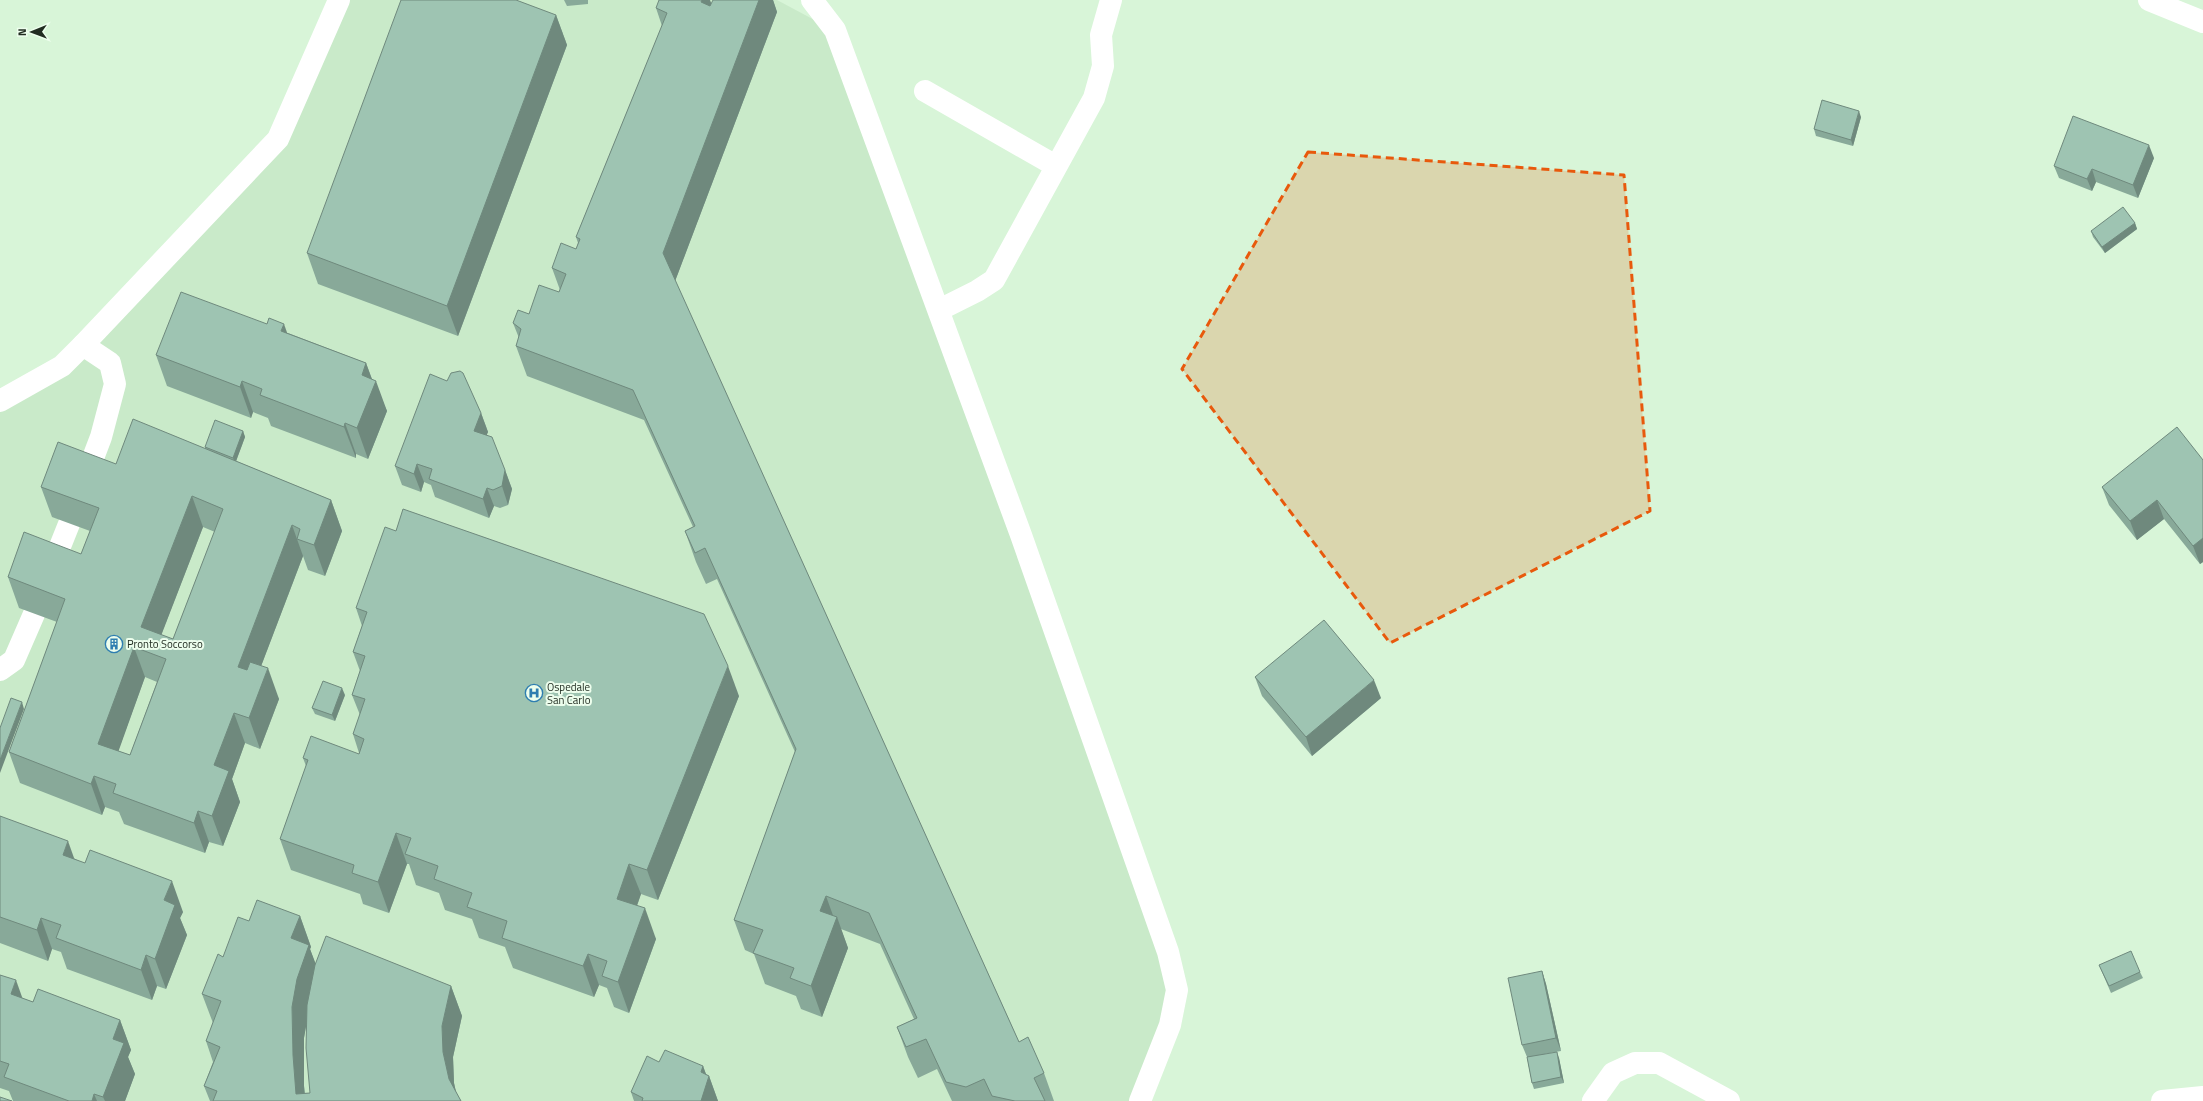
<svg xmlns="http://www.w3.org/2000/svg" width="2203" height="1101" viewBox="0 0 2203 1101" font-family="'Titillium Web',sans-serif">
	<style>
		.built { fill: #c9eac9 }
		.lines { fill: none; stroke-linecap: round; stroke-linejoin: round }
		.minor { stroke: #fff; stroke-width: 22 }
		.wall { fill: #88a999; fill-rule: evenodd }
		.shaded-wall { fill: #6f897d }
		.building { fill: #9ec4b2; stroke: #6f897d; fill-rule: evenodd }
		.marked { fill: #e8590c; fill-opacity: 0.2; stroke: #e8590c; stroke-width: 3; stroke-dasharray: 8 5; stroke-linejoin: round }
		.labels { text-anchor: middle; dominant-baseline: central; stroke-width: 4; stroke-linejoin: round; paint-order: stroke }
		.poi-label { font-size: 11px; fill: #212c21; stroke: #edfeed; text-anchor: start }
	</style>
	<rect width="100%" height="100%" fill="#d8f5d8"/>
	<polygon class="built" points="339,0 777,0 835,31 1171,986 1143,1101 0,1101 0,400 66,355 278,139"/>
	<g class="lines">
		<g class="minor">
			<polyline points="812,0 835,30 1021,535 1168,952 1177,990 1170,1025 1140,1101"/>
			<polyline points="2149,0 2203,22"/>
			<polyline points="925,91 1056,166"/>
			<polyline points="939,310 977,291 994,280 1094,98 1103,66 1101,35 1111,0"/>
			<polyline points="83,345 110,363 115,384 101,437 85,479"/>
			<polyline points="0,401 62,366 83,345 278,139 339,0"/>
			<polyline points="51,569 69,524"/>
			<polyline points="0,670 14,660 34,614"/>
			<polyline points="1593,1101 1613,1073 1635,1063 1659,1063 1729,1101"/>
			<polyline points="2162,1101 2203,1097"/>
		</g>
	</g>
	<g class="wall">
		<polygon points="564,0 588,0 588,4 567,6"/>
		<polygon points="726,0 773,0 777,12 675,281 1019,1042 1044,1073 1054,1101 952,1101 937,1069 918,1078 908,1057 897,1027 914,1019 880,944 841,929 848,948 822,1017 801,1009 796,996 765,984 754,954 745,950 734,920 795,752 717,579 706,584 696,562 685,531 693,527 644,420 527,376 516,346 519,338 513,323 529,314 559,292 560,290 552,268 576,249 578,243 576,237 662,26 656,8 711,4"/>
		<polygon points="556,15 567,45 458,336 318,284 307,253"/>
		<polygon points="1861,117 1853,146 1816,136 1814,129"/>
		<polygon points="2154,158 2138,198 2096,182 2092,191 2059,178 2054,166"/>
		<polygon points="2135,223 2137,229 2105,253 2093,237 2091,231"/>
		<polygon points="288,333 366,363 372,379 387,411 368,459 356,454 356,458 271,426 268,418 253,412 251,418 167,386 156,355"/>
		<polygon points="481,413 488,432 486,435 505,470 512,489 508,505 500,508 494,506 489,518 435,497 431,485 424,482 421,492 402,485 395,466"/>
		<path d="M243 431 245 437 236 461 331 500 342 531 325 576 308 570 303 556 261 666 279 699 260 749 245 743 232 779 240 802 223 846 209 842 205 853 124 824 119 812 105 807 102 815 20 783 9 752 57 622 19 608 8 577 81 554 90 531 52 517 41 487 116 464 205 449V447ZM203 527 215 532 173 639 161 635ZM145 677 157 682 130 755 118 751Z"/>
		<polygon points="2203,460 2203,562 2200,564 2164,519 2137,540 2109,505 2102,487"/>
		<polygon points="356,608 739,696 658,900 641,894 637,906 656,939 629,1013 614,1007 607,988 599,985 594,997 513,968 505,947 479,938 472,919 445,910 439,893 416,885 409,864 407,864 389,913 363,904 360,894 291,870 280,839 306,766 303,758 359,754 359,753 353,734 360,715 352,695 360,671 353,652 362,626"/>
		<polygon points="1255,677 1381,698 1312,756 1262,696"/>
		<polygon points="345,695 335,721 315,714 312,708"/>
		<polygon points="0,816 75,859 183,912 180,918 187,935 166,989 157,986 152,1000 67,969 61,952 52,949 48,961 0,943"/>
		<path d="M300 916 311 947 310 949 315 963 451 986 462 1016 453 1057 454 1083 456 1092 461 1101H210L204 1086 213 1062 206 1041 213 1023 202 994 223 957 249 921ZM307 1018 310 1093H305L304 1086V1038Z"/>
		<polygon points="2099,965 2140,972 2143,978 2111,993"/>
		<polygon points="1542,971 1546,984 1561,1051 1545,1054 1559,1058 1564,1083 1534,1089 1532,1083 1527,1057 1522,1045"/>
		<polygon points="0,975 22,998 33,1002 120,1020 131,1050 128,1057 135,1074 125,1101 13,1101 9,1091 0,1088"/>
		<polygon points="659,1062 703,1066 706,1074 709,1076 718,1101 634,1101 631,1092"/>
	</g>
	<g class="shaded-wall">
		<polygon points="702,0 710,0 718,21 701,2"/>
		<polygon points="759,0 773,0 777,12 674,284 663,253"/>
		<polygon points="556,15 567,45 458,336 447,306"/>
		<polygon points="1859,111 1861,117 1853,146 1851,140"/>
		<polygon points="2149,145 2154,158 2138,198 2133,185"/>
		<polygon points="2092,169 2096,182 2092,191 2087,179"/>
		<polygon points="2135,223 2137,229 2105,253 2102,247"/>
		<polygon points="284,324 295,355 281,331"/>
		<polygon points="366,363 374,385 376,381 387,411 368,459 357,428 362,375"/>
		<polygon points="242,381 253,412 251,418 240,387"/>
		<polygon points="481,413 488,432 481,449 474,431"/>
		<polygon points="345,423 356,454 356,458 344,427"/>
		<polygon points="243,431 245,437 235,464 233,458"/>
		<polygon points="417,464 424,482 421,492 414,474"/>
		<polygon points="505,470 512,489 508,505 502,486"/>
		<polygon points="487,488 494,506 489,518 483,499"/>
		<polygon points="192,496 203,527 154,654 141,627"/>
		<polygon points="331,500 342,531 325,576 314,545"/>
		<polygon points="2157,500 2164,519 2137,540 2130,521"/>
		<polygon points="292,525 303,556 249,698 238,667"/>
		<polygon points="2203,538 2203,562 2200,564 2193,546"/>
		<polygon points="134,647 145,677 110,775 98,744"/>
		<polygon points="728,666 739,696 658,900 647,870"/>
		<polygon points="268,668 279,699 260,749 249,718"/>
		<polygon points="1374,680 1381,698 1312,756 1306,737"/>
		<polygon points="342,688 345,695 335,721 332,715"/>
		<polygon points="22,702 24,709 0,773 0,760"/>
		<polygon points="234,713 245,743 232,779 240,802 223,846 212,816 214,765"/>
		<polygon points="94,776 105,807 102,815 91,784"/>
		<polygon points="198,811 209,842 205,853 194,823"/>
		<polygon points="396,833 407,864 389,913 378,882"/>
		<polygon points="68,841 79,872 63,855"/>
		<polygon points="629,864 641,894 628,930 617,899"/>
		<polygon points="172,881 183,912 180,918 187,935 166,989 155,959 164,900"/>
		<polygon points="826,896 835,921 837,917 848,948 822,1017 811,986 820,911"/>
		<polygon points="645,908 656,939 629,1013 618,982"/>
		<polygon points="300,916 311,947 310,949 320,975 309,1010 304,1038 304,1086 305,1101 296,1094 293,1055 291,938"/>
		<polygon points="41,918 52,949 48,961 37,930"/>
		<polygon points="588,954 599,985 594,997 583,966"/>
		<polygon points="146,955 157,986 152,1000 141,970"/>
		<polygon points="1542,971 1546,984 1561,1051 1556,1038"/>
		<polygon points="16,980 27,1011 11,994"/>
		<polygon points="451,986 462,1016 453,1057 454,1083 458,1101 449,1079 443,1052 442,1026"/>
		<polygon points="120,1020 131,1050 128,1057 135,1074 125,1101 105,1101 103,1097 113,1039"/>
		<polygon points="1557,1052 1559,1058 1564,1083 1561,1077"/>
		<polygon points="703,1066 708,1080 709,1076 718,1101 701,1101 701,1072"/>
		<polygon points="94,1094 97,1101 92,1101"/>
	</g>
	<g class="building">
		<polygon points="401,0 516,0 556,15 447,306 307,253"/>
		<polygon points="659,0 702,0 701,2 710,6 713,0 759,0 663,253 1019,1042 1028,1037 1044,1073 1034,1078 1045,1101 1015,1101 992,1096 984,1079 966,1087 946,1082 926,1039 906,1047 897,1027 917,1018 869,913 826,896 820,911 837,917 811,986 790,978 794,968 753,953 763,930 734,920 796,749 705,548 695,553 685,531 695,526 633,390 516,346 521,329 513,323 518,310 529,314 539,285 559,292 566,274 552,268 561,243 576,249 580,239 576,237 667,13 656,8"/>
		<polygon points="1822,100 1859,111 1851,140 1814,129"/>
		<polygon points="2073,116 2149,145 2133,185 2092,169 2087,179 2054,166"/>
		<polygon points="2123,207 2135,223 2102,247 2091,231"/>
		<polygon points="181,292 267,324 269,318 284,324 281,331 366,363 362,375 376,381 357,428 345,423 344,427 260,395 262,389 242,381 240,387 156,355"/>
		<polygon points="460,371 463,373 481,413 474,431 492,437 505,470 502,486 493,490 487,488 483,499 429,479 432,469 417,464 414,474 395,466 430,374 447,381 451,373"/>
		<path d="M133 419 331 500 314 545 297 539 300 529 292 525 238 667 247 670 250 662 268 668 249 718 234 713 214 765 229 771 212 816 198 811 194 823 113 793 116 784 94 776 91 784 9 752 65 599 8 577 24 532 81 554 99 508 41 487 58 442 116 464ZM192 496 223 509 173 639 141 627ZM134 647 166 659 130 755 98 744Z"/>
		<polygon points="215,420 243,431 233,458 205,447"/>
		<polygon points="2177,427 2203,460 2203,538 2193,546 2157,500 2130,521 2102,487"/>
		<polygon points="403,509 704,614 728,666 647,870 629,864 617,899 645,908 618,982 602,976 607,961 588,954 583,966 502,938 507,921 467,907 472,893 434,879 438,866 405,854 411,838 396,833 378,882 352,873 354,865 280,839 308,760 303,758 311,736 359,754 364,739 353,734 365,699 352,695 365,656 353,652 367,612 356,608 385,527 396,531"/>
		<polygon points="1324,620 1374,680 1306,737 1255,677"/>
		<polygon points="323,681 342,688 332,715 312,708"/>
		<polygon points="11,698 22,702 0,760 0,728"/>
		<polygon points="0,816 68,841 63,855 85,863 90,850 172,881 164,900 175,905 155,959 146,955 141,970 56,938 61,925 41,918 37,930 0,917"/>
		<polygon points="257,900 300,916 291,938 309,945 297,979 292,1007 293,1055 296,1094 310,1093 306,1048 307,1005 315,965 326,936 451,986 442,1026 443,1052 449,1079 461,1101 213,1101 217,1091 204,1086 220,1047 206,1041 221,1001 202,994 218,954 223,957 238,917 249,921"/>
		<polygon points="2131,951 2140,972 2109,986 2099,965"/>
		<polygon points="1542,971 1556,1038 1522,1045 1508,978"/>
		<polygon points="0,975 16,980 11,994 33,1002 38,989 120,1020 113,1039 124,1043 103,1097 94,1094 92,1101 69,1101 4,1077 9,1064 0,1061"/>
		<polygon points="665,1050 703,1066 701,1072 709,1076 701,1101 642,1101 643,1098 631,1092 647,1056 659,1062"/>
		<polygon points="1557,1052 1561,1077 1532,1083 1527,1057"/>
		<polygon points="0,1097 12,1101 0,1101"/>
	</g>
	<path class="marked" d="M1308 152 1624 175 1650 511 1390 643 1182 369Z"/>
	<defs>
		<symbol id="building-ring" viewBox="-11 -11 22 22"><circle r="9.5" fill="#edfeed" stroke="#2f7eb0" stroke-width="1.5"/><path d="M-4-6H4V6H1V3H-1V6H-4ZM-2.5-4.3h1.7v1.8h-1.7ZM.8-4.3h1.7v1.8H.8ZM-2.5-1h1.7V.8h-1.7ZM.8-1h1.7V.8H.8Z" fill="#2f7eb0"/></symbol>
		<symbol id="hospital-ring" viewBox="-11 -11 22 22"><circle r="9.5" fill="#edfeed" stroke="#2f7eb0" stroke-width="1.5"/><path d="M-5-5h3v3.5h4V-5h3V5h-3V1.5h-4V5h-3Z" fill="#2f7eb0"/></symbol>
	</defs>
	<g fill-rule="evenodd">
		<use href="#building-ring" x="104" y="634" width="20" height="20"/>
		<use href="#hospital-ring" x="524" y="683" width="20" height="20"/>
	</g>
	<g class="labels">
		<g class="poi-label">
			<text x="127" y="644">Pronto Soccorso</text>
			<text x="547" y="687">Ospedale<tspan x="547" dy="13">San Carlo</tspan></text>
		</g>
	</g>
	<g transform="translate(32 32) rotate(269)" stroke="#edfeed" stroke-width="3" paint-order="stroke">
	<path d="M0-3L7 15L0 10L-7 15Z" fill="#212c21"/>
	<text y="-6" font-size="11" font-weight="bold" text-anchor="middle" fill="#212c21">N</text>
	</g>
</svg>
